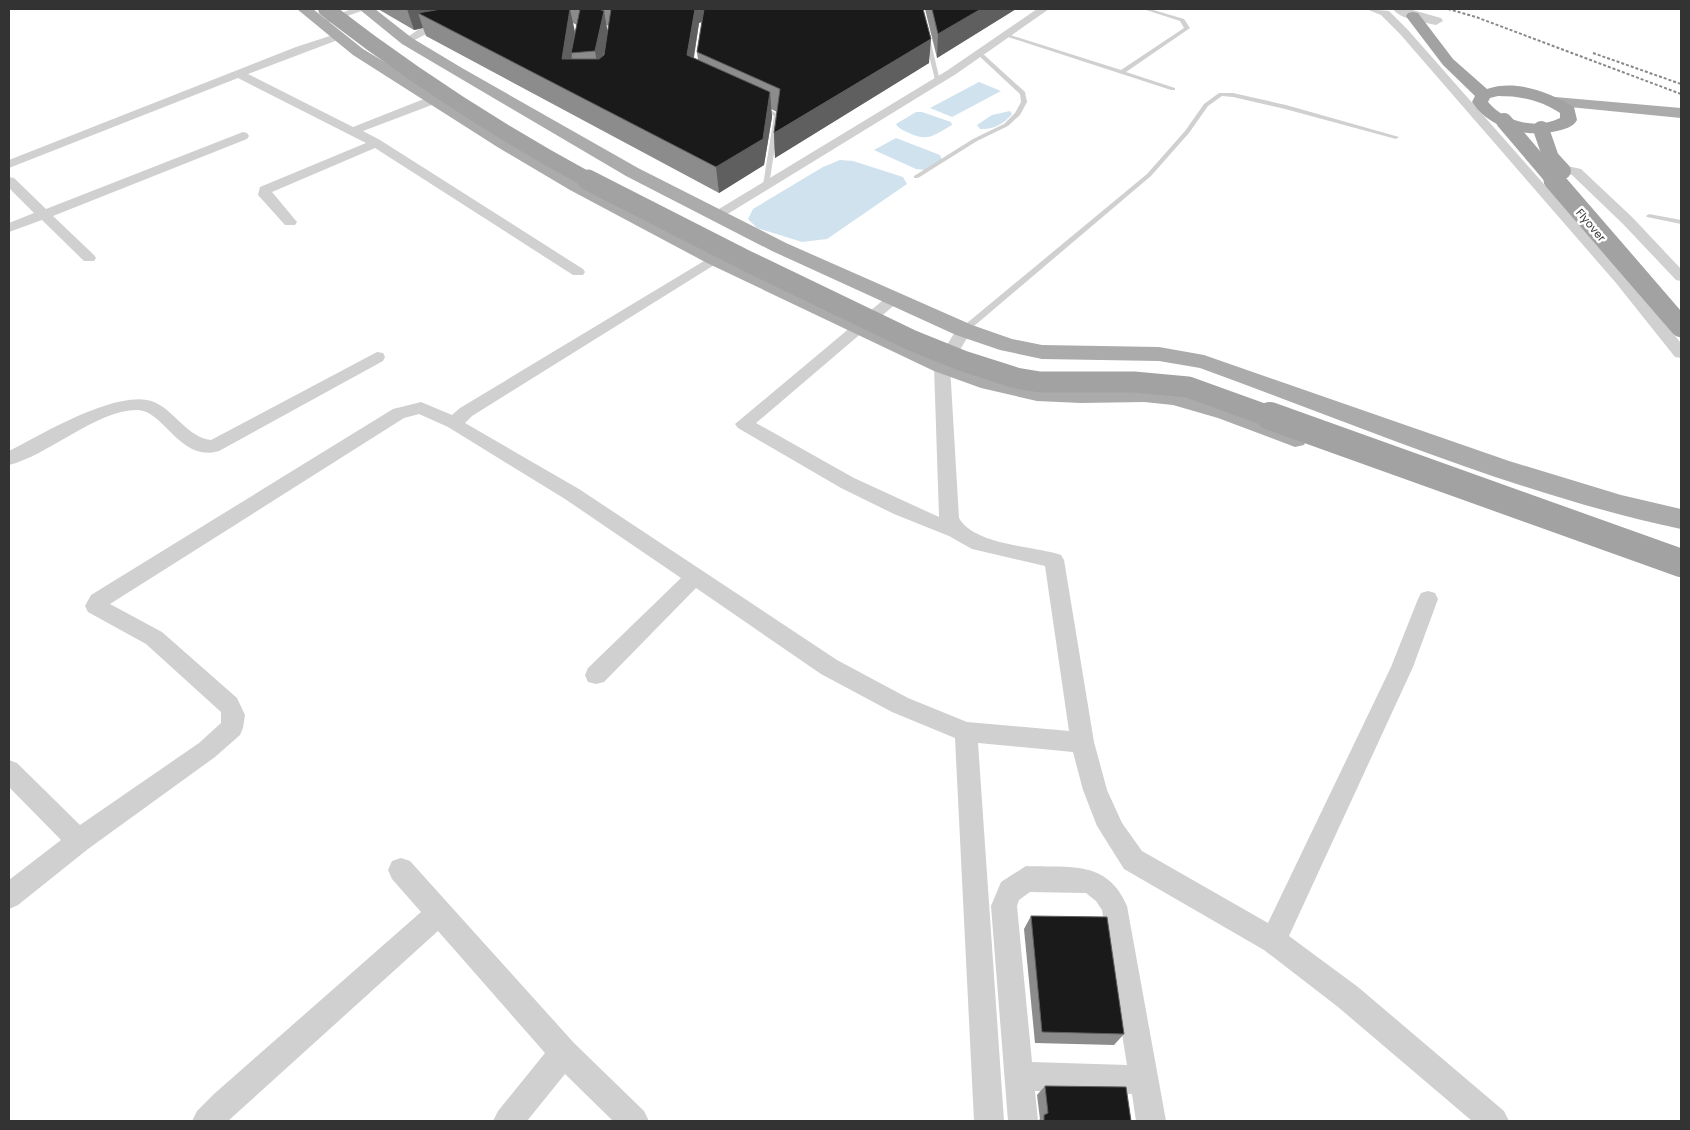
<svg xmlns="http://www.w3.org/2000/svg" width="1690" height="1130" viewBox="0 0 1690 1130" font-family="Poppins,sans-serif">
	<style>
		.water { fill: #cfe2ee }
		.lines { fill: none; stroke-linecap: round; stroke-linejoin: round }
		.service { fill: #d0d0d0; fill-rule: evenodd }
		.minor { fill: #d0d0d0; fill-rule: evenodd }
		.tertiary { fill: #d0d0d0; fill-rule: evenodd }
		.primary { fill: #ababab; fill-rule: evenodd }
		.trunk { fill: #a2a2a2; fill-rule: evenodd }
		.rail { stroke: #888; stroke-width: 2; stroke-dasharray: 3 2; stroke-linecap: butt }
		.trunk-bridge-far2 { stroke: #a2a2a2; stroke-width: 16 }
		.trunk-bridge-far1 { stroke: #a2a2a2; stroke-width: 21 }
		.trunk-bridge { stroke: #a2a2a2; stroke-width: 28 }
		.wall { fill: #8c8c8c; fill-rule: evenodd }
		.shaded-wall { fill: #5f5f5f }
		.building { fill: #1a1a1a; stroke: #5f5f5f }
		.labels { text-anchor: middle; dominant-baseline: central; stroke-width: 5; stroke-linejoin: round; paint-order: stroke }
		.far-street-label { font-size: 11px; fill: #333; stroke: #fff }
	</style>
	<rect width="100%" height="100%" fill="#fff"/>
	<g class="water">
		<polygon points="979,82 1001,91 952,117 930,108"/>
		<path d="M1010 111 1012 114C1004 124 993 130 980 129L977 125 992 115Z"/>
		<path d="M916 112H922L951 122 952 125C934 135 929 142 909 133 903 130 899 129 896 124Z"/>
		<polygon points="896,138 940,155 942,160 925,170 916,169 874,150"/>
		<polygon points="840,160 853,161 903,177 907,184 827,239 802,242 757,228 748,219 753,209 823,167"/>
	</g>
	<g class="lines">
		<g class="service">
			<polygon points="918,9 923,9 940,81 935,80"/>
			<polygon points="1143,9 1150,9 1184,19 1190,28 1126,72 1175,88 1175,90 1171,90 1002,35 1007,34 1121,70 1184,28 1180,21"/>
			<polygon points="977,52 981,52 1025,92 1027,102 1020,115 1008,126 977,141 918,178 914,178 914,176 973,139 1004,124 1015,113 1021,102 1020,94 977,54"/>
			<polygon points="1219,93 1233,93 1286,105 1399,137 1396,139 1285,109 1233,97 1222,96 1208,106 1189,133 1151,176 967,332 961,332 961,328 1147,174 1185,131 1204,104"/>
			<polygon points="760,105 780,115 769,185 766,187 763,185 774,116 758,108 758,106"/>
			<polygon points="1649,214 1681,220 1681,224 1647,217 1646,216"/>
		</g>
		<g class="minor">
			<polygon points="352,9 367,9 325,24 317,24 316,22"/>
			<polygon points="1037,9 1049,9 956,74 721,218 711,218 709,215 948,70"/>
			<polygon points="1366,9 1389,11 1408,30 1626,277 1681,343 1681,358 1675,357 1616,283 1400,34 1381,15"/>
			<polygon points="450,23 454,24 454,28 426,34 407,44 402,41 419,29"/>
			<polygon points="339,33 343,34 343,38 248,74 353,127 429,97 437,97 437,103 363,131 380,140 583,269 585,272 583,275 573,275 375,148 272,192 297,222 295,225 285,225 258,195 260,187 366,143 238,78 9,168 9,160 296,47"/>
			<polygon points="243,132 247,133 249,136 247,139 53,216 94,255 96,258 94,261 84,261 42,220 9,232 9,223 34,213 9,188 9,177 14,178 46,209"/>
			<polygon points="1544,161 1581,169 1633,218 1681,269 1681,281 1676,280 1623,224 1572,175 1539,168 1537,165"/>
			<path d="M714 255 721 259 719 262 472 416 465 423 579 489 837 660 908 698 967 722 1069 731 1045 566 972 549 949 536 894 514 841 488 738 428 735 424 888 296H898L901 299 898 302 756 423 854 478 939 517 934 366 958 327H970L972 330 950 366 959 518C974 545 1033 546 1061 555L1064 560 1094 742 1107 790 1122 823 1142 851 1268 923 1391 667 1418 599 1421 593 1428 591 1435 593 1438 599 1413 667 1289 936 1358 987 1504 1111 1509 1121H1472L1338 1007 1264 950 1124 869 1097 826 1083 790 1073 752 978 743 1004 1121H974L955 738 892 712 821 674 696 588 604 682 596 684 588 682 585 675 588 668 681 578 565 499 448 427 419 414 404 418 110 604 162 632 237 698 245 715 243 728 240 735 215 757 88 849 18 905 9 909V880L61 840 9 787V760L17 763 80 825 199 743 221 723V712L146 644 88 612 85 606 91 595 393 409 421 402 452 415 460 408Z"/>
			<path d="M377 352 383 353 385 357 383 361 219 451C181 463 164 411 138 410 98 409 47 456 9 465V451C40 435 120 387 154 402 175 411 187 437 211 440Z"/>
			<polygon points="401,858 410,861 574,1043 644,1111 649,1121 613,1121 565,1074 527,1121 493,1121 498,1111 545,1053 438,931 228,1121 192,1121 197,1111 214,1094 421,912 392,879 388,870 392,861"/>
			<path d="M1026 866C1069 868 1107 859 1127 906L1166 1121H1136L1132 1094 1035 1091 1038 1121H1008L991 906 1001 882ZM1030 892 1086 893 1096 901 1102 910 1127 1065 1032 1062 1017 906 1019 900Z"/>
		</g>
		<path class="tertiary" d="M1393 9H1409L1441 18 1443 21 1436 25C1423 22 1401 20 1393 9Z"/>
		<g class="primary">
			<polygon points="297,9 313,9 363,49 584,182 721,255 950,361 996,377 1037,385 1144,386 1191,394 1269,419 1304,433 1307,439 1304,445 1295,447 1218,418 1173,405 1144,402 1081,403 1037,401 981,388 934,371 707,263 570,190 499,148 353,55"/>
			<path d="M359 9H375L412 38 462 68 638 168 786 243 972 325 1012 339 1042 345 1159 347 1204 355 1509 461 1621 495 1681 509V529C1516 494 1358 425 1200 368L1159 361 1042 359 1000 350 956 335 772 251 626 176 402 44Z"/>
			<polygon points="1555,97 1681,108 1681,118 1549,105 1547,102 1549,99"/>
		</g>
		<path class="trunk" d="M1413 12 1418 13 1453 59 1487 89C1515 79 1550 92 1574 107L1577 120C1573 127 1565 129 1557 131 1526 138 1490 129 1472 102L1475 96 1443 65 1408 19 1406 16 1408 13ZM1498 96C1521 96 1540 100 1560 113V118C1536 130 1505 122 1488 102L1490 98Z"/>
		<g class="rail">
			<polyline points="1448,9 1476,17 1681,94"/>
			<polyline points="1593,53 1681,84"/>
		</g>
		<g class="trunk-bridge-far2">
			<path d="M326 9C410 74 497 131 590 181"/>
			<polyline points="1504,121 1555,181"/>
			<polyline points="1541,129 1551,158 1563,171"/>
		</g>
		<g class="trunk-bridge-far1">
			<polyline points="588,180 749,262 911,340 963,361 1016,378 1040,382 1134,382 1188,387 1274,418"/>
			<polyline points="1554,180 1681,327"/>
		</g>
		<polyline class="trunk-bridge" points="1270,416 1681,563"/>
	</g>
	<g class="wall">
		<path d="M378 9H923L929 63 775 158 774 133 777 112 771 109 772 117 764 165 719 193 426 36 423 28 414 30ZM702 22 697 52 698 60 694 58 699 23ZM573 23 577 25 574 36ZM606 25 609 26 608 33Z"/>
		<polygon points="925,9 1016,9 937,58"/>
		<polygon points="1031,916 1124,1034 1114,1045 1035,1043 1024,929"/>
		<polygon points="1045,1086 1131,1121 1038,1121 1040,1119 1037,1095"/>
	</g>
	<g class="shaded-wall">
		<polygon points="407,9 448,9 418,13 423,28 414,30"/>
		<polygon points="570,9 575,32 571,53 572,55 568,83 562,59"/>
		<polygon points="695,9 728,9 699,23 690,79 687,55"/>
		<polygon points="981,9 1016,9 937,58 938,34"/>
		<polygon points="604,11 608,34 599,75 595,51"/>
		<polygon points="931,39 929,63 775,158 774,133"/>
		<polygon points="770,92 772,117 764,165 719,193 716,167"/>
	</g>
	<g class="building">
		<polygon points="441,9 570,9 562,59 599,59 604,55 611,9 695,9 687,55 770,92 763,139 716,167 418,13"/>
		<polygon points="580,9 599,9 604,11 595,51 571,53"/>
		<polygon points="704,9 923,9 931,39 774,133 780,89 697,52"/>
		<polygon points="932,9 981,9 938,34"/>
		<polygon points="1031,916 1107,917 1124,1034 1042,1032"/>
		<polygon points="1045,1086 1126,1087 1131,1121 1044,1121 1044,1115 1048,1113"/>
	</g>
	<g class="labels">
		<g class="far-street-label">
			<text transform="translate(1591 225) rotate(50)">Flyover</text>
		</g>
	</g>
	<rect width="1690" height="1130" fill="none" stroke="#333333" stroke-width="20"/>
</svg>
